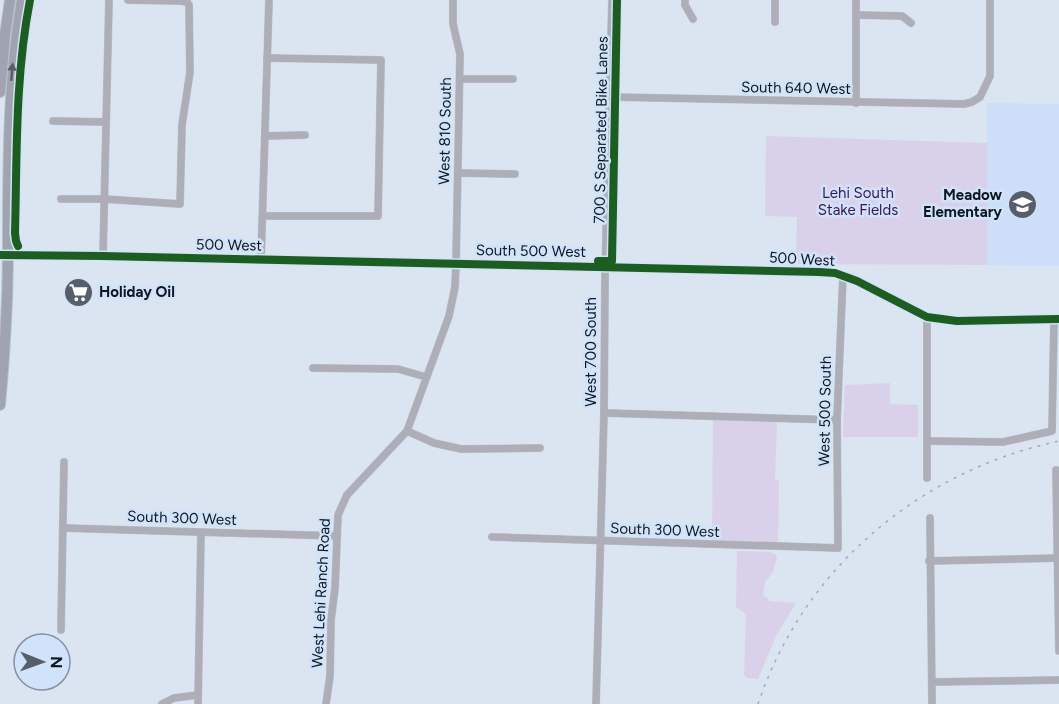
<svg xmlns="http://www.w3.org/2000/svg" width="1059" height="704" viewBox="0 0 1059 704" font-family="Figtree,sans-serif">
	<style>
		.built { fill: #ccdef8 }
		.green { fill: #d9d1ea }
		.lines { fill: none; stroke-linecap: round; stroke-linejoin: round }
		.minor-casing { stroke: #b8c0ca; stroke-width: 8 }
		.highway-casing { stroke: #b8c0ca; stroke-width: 12 }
		.minor { stroke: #adaeb8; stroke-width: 7 }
		.highway { stroke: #a0a3b0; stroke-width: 10 }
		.rail { stroke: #a5a9b3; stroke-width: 1.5; stroke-dasharray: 3 6; stroke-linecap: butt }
		.cycleway-casing { stroke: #d1e3fb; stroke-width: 11 }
		.cycleway { stroke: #1b5e20; stroke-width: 8 }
		.oneway { fill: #575c68 }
		.labels { text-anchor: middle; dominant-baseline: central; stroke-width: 5; stroke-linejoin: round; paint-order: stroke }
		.street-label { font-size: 15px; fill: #0e1620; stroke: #d1e3fb }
		.park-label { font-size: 15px; fill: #3c1352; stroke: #d1e3fb }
		.poi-label { font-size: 15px; font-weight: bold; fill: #0e1620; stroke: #d1e3fb; text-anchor: end }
	</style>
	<rect width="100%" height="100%" fill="#dbe4f1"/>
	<polygon class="built" points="987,103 1059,104 1059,266 987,265"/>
	<g class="green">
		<polygon points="766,136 987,143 987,265 796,264 797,217 765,216"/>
		<polygon points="890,383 890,404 918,405 918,437 843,437 845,385"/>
		<polygon points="713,419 777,421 775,480 779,481 778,544 712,542"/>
		<polygon points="737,551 770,552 775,554 777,558 773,572 765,582 763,596 767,597 769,601 796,603 776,636 758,679 747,678 744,675 746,614 736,607"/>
	</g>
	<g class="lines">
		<defs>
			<g id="minor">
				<polyline points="685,0 685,5 693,19"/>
				<polyline points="856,0 856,103"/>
				<polyline points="856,15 902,16 911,23"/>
				<polyline points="775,22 775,0"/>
				<polyline points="460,79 513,79"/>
				<polyline points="610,97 964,104 972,102 980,97 990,76 990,0"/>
				<polyline points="53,121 106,122"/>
				<polyline points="265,136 305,135"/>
				<polyline points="458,173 515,174"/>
				<polyline points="61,199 104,199 180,204 182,125 190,72 189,5 187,2 181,1 128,0"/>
				<polyline points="263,216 378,216 381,60 267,58"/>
				<polyline points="0,255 103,256 819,272 835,273 857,281 927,317 957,321 1059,319"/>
				<polyline points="103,256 109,0"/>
				<polyline points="261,260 269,0"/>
				<polyline points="927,317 927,478"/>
				<polyline points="313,368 398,369 426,377"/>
				<polyline points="604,413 837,420"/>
				<polyline points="407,431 434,443 461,449 540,448"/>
				<polyline points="927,441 1003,442 1052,431 1054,319"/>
				<polyline points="1056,470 1059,651"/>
				<polyline points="930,518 932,704"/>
				<polyline points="63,528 337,536"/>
				<polyline points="492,537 838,548 837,420 843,275"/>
				<polyline points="929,561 1059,558"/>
				<polyline points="61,630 64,462"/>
				<polyline points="932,682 1059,680"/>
				<polyline points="162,704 174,698 198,695"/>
				<polyline points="198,704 201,533"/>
				<polyline points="326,704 330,676 331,620 335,588 338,515 347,495 407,431 449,316 455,287 456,263 460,54 453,24 453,0"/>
				<polyline points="596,704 604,413 605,278 612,0"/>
			</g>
			<g id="highway">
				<polyline points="0,92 5,35 10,0"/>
				<path d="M0 405C5 352 8 299 8 246 8 164 8 81 22 0"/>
			</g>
		</defs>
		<use href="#minor" class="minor-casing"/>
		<use href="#highway" class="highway-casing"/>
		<use href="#minor" class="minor"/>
		<use href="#highway" class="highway"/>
		<path class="rail" d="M758 704C804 567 920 471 1059 441"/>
		<defs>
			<g id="cycleway">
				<path d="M18 246 16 241 15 233C17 155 15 77 30 0"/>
				<polyline points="0,255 103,256 819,272 835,273 857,281 927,317 957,321 1059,319"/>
				<polyline points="598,261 612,261 617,0"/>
			</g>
		</defs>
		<use href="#cycleway" class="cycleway-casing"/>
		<use href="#cycleway" class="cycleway"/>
	</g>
	<defs><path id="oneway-solid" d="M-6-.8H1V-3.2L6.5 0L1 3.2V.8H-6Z" transform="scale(1.5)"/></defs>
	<use class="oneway" href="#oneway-solid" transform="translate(12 72) rotate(-85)"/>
	<defs>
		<symbol id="school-disc" viewBox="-11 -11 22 22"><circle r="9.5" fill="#565e69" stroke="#d1e3fb"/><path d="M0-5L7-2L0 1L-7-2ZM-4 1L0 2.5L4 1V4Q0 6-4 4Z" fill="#fff"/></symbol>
		<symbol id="supermarket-disc" viewBox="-11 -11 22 22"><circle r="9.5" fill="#565e69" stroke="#d1e3fb"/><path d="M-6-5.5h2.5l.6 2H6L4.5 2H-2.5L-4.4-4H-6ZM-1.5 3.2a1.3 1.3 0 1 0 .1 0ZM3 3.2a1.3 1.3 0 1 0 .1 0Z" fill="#fff"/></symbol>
	</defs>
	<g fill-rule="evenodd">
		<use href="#school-disc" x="1006" y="188" width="33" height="33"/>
		<use href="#supermarket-disc" x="62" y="276" width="33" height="33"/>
	</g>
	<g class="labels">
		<g class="street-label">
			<text transform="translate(796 88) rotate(1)">South 640 West</text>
			<text transform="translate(601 130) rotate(-89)">700 S Separated Bike Lanes</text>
			<text transform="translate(445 131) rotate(-89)">West 810 South</text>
			<text transform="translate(229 245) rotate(1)">500 West</text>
			<text transform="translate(531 251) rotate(1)">South 500 West</text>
			<text transform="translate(802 259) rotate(3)">500 West</text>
			<text transform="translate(591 352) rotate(-90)">West 700 South</text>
			<text transform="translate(825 411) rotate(-89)">West 500 South</text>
			<text transform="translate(182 518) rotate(2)">South 300 West</text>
			<text transform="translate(665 530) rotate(2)">South 300 West</text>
			<text transform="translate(321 593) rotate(-87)">West Lehi Ranch Road</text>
		</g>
		<g class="park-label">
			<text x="858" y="193">Lehi South<tspan x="858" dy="17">Stake Fields</tspan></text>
		</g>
		<g class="poi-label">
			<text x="1002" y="195">Meadow<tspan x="1002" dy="17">Elementary</tspan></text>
			<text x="99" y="292" text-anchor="start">Holiday Oil</text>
		</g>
	</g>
	<g transform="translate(42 662) rotate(91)"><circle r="28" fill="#d1e3fb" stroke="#8391a3" stroke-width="1.5"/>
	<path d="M0-4.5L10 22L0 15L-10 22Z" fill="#565e69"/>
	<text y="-9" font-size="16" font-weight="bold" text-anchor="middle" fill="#0e1620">N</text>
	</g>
</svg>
